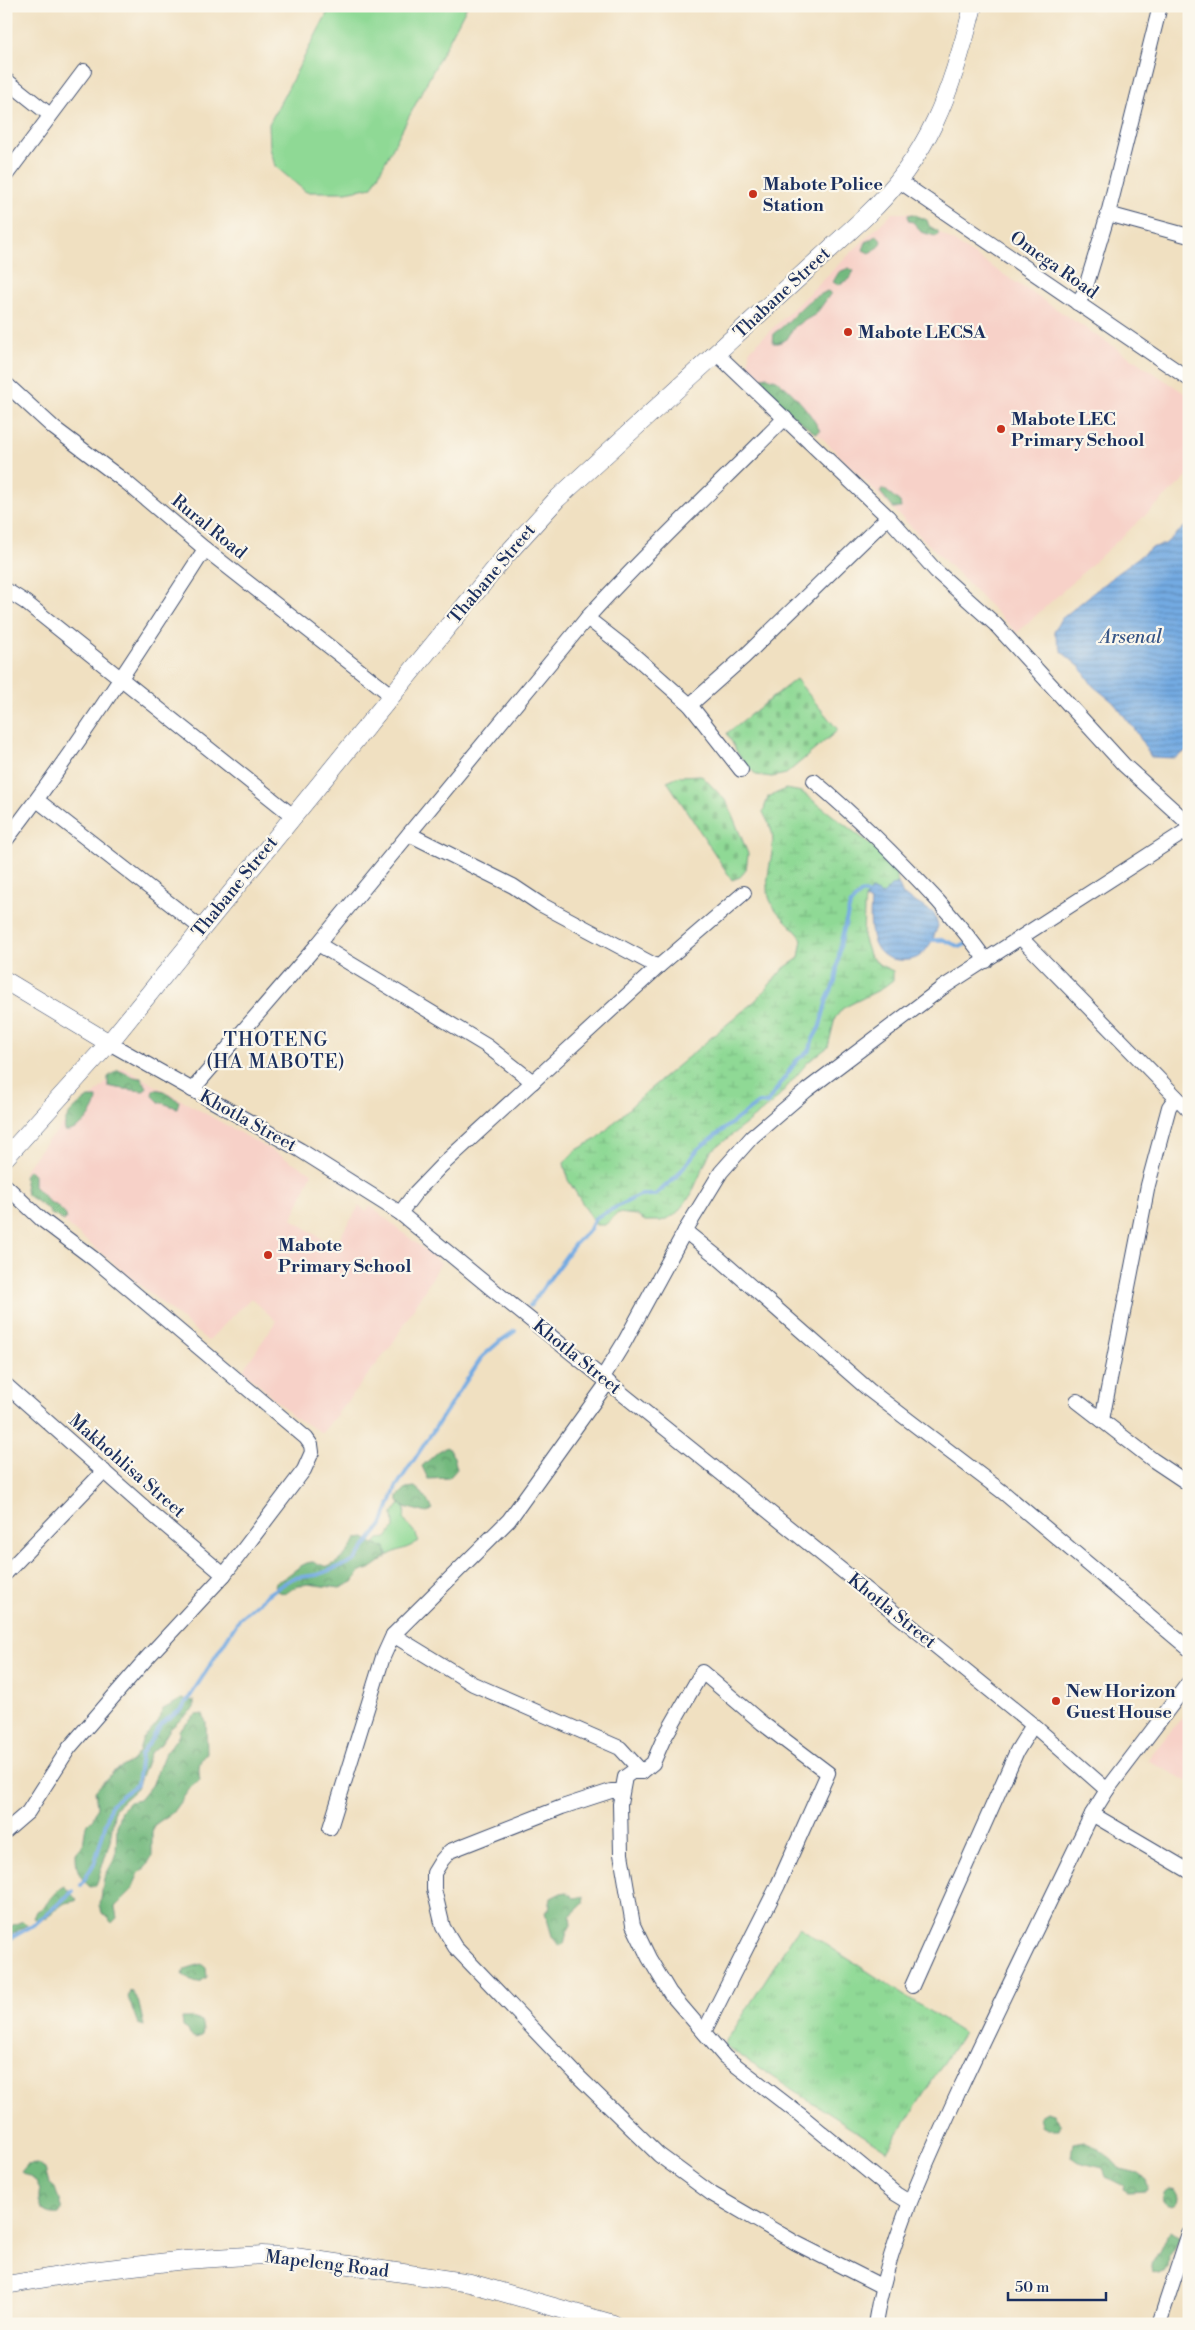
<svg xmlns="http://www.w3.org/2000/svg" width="1195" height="2330" viewBox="0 0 1195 2330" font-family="'Libre Bodoni',serif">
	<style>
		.built { fill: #f7d1c8 }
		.green { fill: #8fd995; stroke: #55847a }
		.forest { fill: url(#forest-crowns); stroke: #47746e }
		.wetland { fill: url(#wetland-marsh); stroke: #55847a }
		.cemetery { fill: url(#cemetery-stones); stroke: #55847a }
		.park { fill: url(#park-tufts); stroke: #55847a }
		.water { fill: url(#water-rules); stroke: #476ca0 }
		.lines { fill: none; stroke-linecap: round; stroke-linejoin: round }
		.stream { stroke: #73aae2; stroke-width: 4 }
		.minor-casing { stroke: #3b4a6d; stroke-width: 16 }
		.tertiary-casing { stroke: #3b4a6d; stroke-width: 19 }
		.minor { stroke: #fff; stroke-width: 14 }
		.tertiary { stroke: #fff; stroke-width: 18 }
		.poi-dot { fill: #c8321e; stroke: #fbf7ec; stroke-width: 2 }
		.labels { text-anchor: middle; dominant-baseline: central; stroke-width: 4.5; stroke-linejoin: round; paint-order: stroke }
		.poi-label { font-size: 18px; font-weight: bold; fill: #1b2f5e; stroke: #fbf7ec; text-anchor: start }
		.street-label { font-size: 18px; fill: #1b2f5e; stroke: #fbf7ec }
		.water-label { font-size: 19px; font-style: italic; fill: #355486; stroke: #fbf7ec }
		.neighbourhood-label { font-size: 19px; letter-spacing: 1px; fill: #1b2f5e; stroke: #fbf7ec }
	</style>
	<defs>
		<pattern id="forest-crowns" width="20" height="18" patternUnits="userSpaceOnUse" patternTransform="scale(1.25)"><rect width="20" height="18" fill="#73b97e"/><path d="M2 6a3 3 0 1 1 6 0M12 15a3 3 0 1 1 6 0" fill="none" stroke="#5e976a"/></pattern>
		<pattern id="wetland-marsh" width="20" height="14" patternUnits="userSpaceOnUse" patternTransform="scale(1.25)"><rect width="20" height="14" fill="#8fd995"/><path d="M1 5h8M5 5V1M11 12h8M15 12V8" fill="none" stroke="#7bbb83"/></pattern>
		<pattern id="cemetery-stones" width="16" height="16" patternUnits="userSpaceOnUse" patternTransform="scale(1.25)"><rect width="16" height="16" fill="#8fd995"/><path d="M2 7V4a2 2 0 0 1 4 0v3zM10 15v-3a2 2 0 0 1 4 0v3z" fill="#7bbb83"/></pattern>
		<pattern id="park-tufts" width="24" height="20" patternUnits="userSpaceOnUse" patternTransform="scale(1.25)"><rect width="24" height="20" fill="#8fd995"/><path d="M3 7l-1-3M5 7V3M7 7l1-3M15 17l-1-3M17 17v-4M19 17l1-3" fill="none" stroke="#7bbb83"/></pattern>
		<pattern id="water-rules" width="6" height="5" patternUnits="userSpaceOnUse" patternTransform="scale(1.25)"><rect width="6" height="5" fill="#73aae2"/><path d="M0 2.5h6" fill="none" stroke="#5e8bba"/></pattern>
	</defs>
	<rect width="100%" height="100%" fill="#fbf7ec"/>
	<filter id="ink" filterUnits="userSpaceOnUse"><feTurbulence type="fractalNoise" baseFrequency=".02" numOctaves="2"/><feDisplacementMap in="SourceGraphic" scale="10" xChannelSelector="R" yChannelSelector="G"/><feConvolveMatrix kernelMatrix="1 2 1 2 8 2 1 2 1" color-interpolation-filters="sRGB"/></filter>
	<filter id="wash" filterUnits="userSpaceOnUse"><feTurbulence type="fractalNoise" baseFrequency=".0096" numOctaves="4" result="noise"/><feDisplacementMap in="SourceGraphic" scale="20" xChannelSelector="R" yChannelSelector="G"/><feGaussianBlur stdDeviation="1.12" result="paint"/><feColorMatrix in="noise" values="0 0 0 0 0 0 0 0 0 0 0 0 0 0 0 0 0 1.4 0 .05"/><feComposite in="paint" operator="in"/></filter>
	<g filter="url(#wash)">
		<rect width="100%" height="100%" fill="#f0e0c1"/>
		<g class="built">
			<polygon points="892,213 910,213 1189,396 1189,475 1017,633 749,365 749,351"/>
			<polygon points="122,1067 312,1173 292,1219 334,1247 359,1206 366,1211 370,1206 441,1263 391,1346 322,1433 294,1417 243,1370 276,1321 251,1298 208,1341 27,1192 24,1171 45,1143"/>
			<polygon points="1189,1709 1189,1782 1147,1760"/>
		</g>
		<g class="green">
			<polygon points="331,6 467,6 372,187 346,192 306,192 275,166 270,148 269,124"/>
			<path d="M400 1504 405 1507 404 1520 416 1534 418 1541C409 1549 398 1549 387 1556L388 1553 374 1543 379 1539 387 1538 394 1528 393 1513Z"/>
		</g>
		<g class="forest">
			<polygon points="913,214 927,220 929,226 938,231 938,235 935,236 921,232 913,222 909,221 908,215"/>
			<polygon points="877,235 881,241 879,247 869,253 863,250 866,242"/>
			<polygon points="849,268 854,271 849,279 838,285 833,282 839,272"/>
			<path d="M827 291 831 293 816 314 795 326 787 339 779 343H773L774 333C789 324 798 308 813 298 817 296 822 294 827 291Z"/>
			<path d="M767 376C771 380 774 378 778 381 794 393 811 413 820 431L816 433 812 431C798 420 765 393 762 377Z"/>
			<polygon points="884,489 900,502 901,508 893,508 880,492"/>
			<path d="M118 1070 134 1077 141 1078 147 1087 144 1091C132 1090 120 1089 108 1086V1077Z"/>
			<path d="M153 1090C165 1088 169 1096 179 1101L177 1108 159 1102 152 1095Z"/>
			<path d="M88 1098H97C97 1111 79 1133 65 1131 62 1116 77 1106 88 1098Z"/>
			<polygon points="28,1170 34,1174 34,1186 49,1202 56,1205 66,1215 66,1219 63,1221 56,1216 51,1215 49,1210 27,1195 24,1176"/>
			<polygon points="447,1447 454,1457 457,1469 449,1478 428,1479 422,1466 439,1451"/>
			<polygon points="415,1487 422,1493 433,1509 427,1513 405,1507 398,1502 398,1496 406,1488"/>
			<path d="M365 1538 377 1546 385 1547 387 1557 370 1569 360 1572 353 1582 340 1588 307 1584 295 1587 285 1594 274 1590 276 1582C288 1578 301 1562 312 1562 317 1562 322 1566 328 1567 340 1562 350 1551 356 1539Z"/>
			<path d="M182 1699 194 1701V1708L170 1729 161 1744 150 1753 137 1788 115 1808 110 1841 96 1886 90 1887C78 1876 76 1869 76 1853L83 1845 86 1825 93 1818 97 1807 95 1791 113 1772 132 1761 139 1752 142 1740 158 1722 163 1709Z"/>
			<path d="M203 1714 206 1723 207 1753C198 1760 198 1769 200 1780L191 1787 172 1813 157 1823 152 1832V1856L146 1867 139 1873 131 1891 115 1907 117 1918 112 1923 102 1913 100 1905 104 1878 116 1856 117 1824 121 1810 129 1802 139 1800 153 1783 164 1755 179 1735V1730L196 1715Z"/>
			<path d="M64 1886 77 1900C71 1903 67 1901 62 1905 54 1911 48 1919 38 1921L34 1918 37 1911C49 1906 51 1892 64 1886Z"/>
			<polygon points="567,1892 574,1898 584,1896 583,1904 570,1916 571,1925 567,1932 564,1944 559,1946 552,1936 545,1912 549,1909 551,1898 561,1893"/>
			<polygon points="23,1921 27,1925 6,1938 6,1928"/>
			<polygon points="201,1964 206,1968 207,1977 200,1982 191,1981 183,1975 185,1969"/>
			<polygon points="130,1990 138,2000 144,2026 138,2024 128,1997"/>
			<polygon points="182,2018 191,2018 201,2021 203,2030 202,2036 195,2038 190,2035 188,2030 183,2027"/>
			<polygon points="1046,2112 1053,2114 1061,2124 1059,2129 1048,2129 1041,2126 1039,2116"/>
			<polygon points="1084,2141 1093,2145 1112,2159 1121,2169 1138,2173 1146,2179 1148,2187 1146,2191 1128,2192 1123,2189 1124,2186 1106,2177 1103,2168 1078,2162 1071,2157 1073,2143"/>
			<path d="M37 2164 45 2169 49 2183 55 2188 62 2209 59 2214C43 2216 36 2204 40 2189L36 2181 21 2172 27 2165Z"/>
			<circle cx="1171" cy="2197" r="8"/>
			<path d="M1171 2231 1180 2237 1169 2254 1168 2267 1165 2272 1159 2273 1153 2271 1151 2264C1160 2254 1161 2240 1171 2231Z"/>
		</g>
		<path class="wetland" d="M786 789 802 792 870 844 895 870 898 883 891 886 882 895 871 890 865 899 864 909 863 936 869 955 880 965 893 971V980L881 989 843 1008 835 1018 828 1047 808 1062 774 1102 710 1152 691 1195 675 1215 661 1221H645L636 1215 618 1213 605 1225H596L568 1180 564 1163 575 1151 598 1138 644 1094 756 1000 784 968 799 958 802 939C793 925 777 916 770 900 762 879 776 855 772 833 771 826 766 819 763 812L768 797Z"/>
		<g class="cemetery">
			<polygon points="796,679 838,730 786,774 772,777 756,775 738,754 727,733"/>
			<polygon points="701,775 727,802 748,854 746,870 740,877 732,880 667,781 679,776"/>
		</g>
		<polygon class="park" points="799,1927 963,2033 887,2151 724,2045"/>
		<g class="water">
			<polygon points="1189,523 1189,749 1175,758 1151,757 1136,731 1113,702 1093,686 1080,667 1062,652 1054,632 1060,620 1116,574 1151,548 1165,544"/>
			<path d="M898 883 903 895 934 913 938 926C934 936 930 948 921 955 915 960 906 961 898 960 869 958 869 924 871 902L865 899 871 890 882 895 891 886Z"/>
		</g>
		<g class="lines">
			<g class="stream">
				<polyline points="928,936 932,940 944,940 960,947 970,942"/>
				<polyline points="530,1306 574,1245 590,1229 595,1218 640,1195 655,1195 677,1176 698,1149 758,1103 767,1103 797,1060 810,1050 812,1041 820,1026 827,999 835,982 841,941 850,905 862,892 872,896"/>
				<polyline points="81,1885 95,1862 111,1804 137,1784 141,1755 162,1723 182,1709 240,1618 268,1594 293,1578 317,1575 354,1561 382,1525 396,1487 482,1357 499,1342 515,1331"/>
				<polyline points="6,1941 35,1924 73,1891"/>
			</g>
		</g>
	</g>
	<g filter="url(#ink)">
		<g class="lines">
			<defs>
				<g id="minor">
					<polyline points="6,80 50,115"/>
					<polyline points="6,175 84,71"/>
					<polyline points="899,181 1189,379"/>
					<polyline points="1108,214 1189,236"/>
					<polyline points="1077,303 1084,293 1108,214 1160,6"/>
					<polyline points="716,353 888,517 936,571 995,624 1124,765 1189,824"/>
					<polyline points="6,384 54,428 127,483 205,549 391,695"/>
					<polyline points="6,590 25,602 293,816"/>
					<polyline points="587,618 628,650 690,705 741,770"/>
					<polyline points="690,705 744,657 888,517"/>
					<path d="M814 781C858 818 899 859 938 901 955 921 972 939 986 961"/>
					<polyline points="37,800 201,928"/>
					<polyline points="409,834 513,886 540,904 658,967"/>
					<path d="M6 840C78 747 141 648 205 549"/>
					<polyline points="1021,938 1189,1110"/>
					<polyline points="318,944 487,1046 533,1082"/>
					<polyline points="109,1043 300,1150 400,1213 497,1293 911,1626 1033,1725 1107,1790"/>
					<path d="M192 1090 318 944 587 618C650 548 719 485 785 418"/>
					<polyline points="6,1186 41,1219 94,1259 306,1438 311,1445 312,1452 304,1470 224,1575 146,1659 69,1748 28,1812 6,1831"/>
					<polyline points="400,1213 416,1192 442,1165 658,967 744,893"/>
					<polyline points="685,1231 721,1260 869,1390 1004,1493 1189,1649"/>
					<polyline points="603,1377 625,1341 685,1231 721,1172 752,1137 807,1090 942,988 1189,829"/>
					<polyline points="6,1385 146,1509 224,1575"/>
					<polyline points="1077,1401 1153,1460 1189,1484"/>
					<polyline points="1102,1420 1148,1185 1169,1107 1176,1097"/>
					<polyline points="6,1573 104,1471"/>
					<polyline points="393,1635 473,1684 620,1748 642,1772"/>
					<polyline points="622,1791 611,1791 562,1807 450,1851 442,1860 434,1873 434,1889 443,1927 455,1947 580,2078 659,2155 712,2194 796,2243 881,2286"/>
					<polyline points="1092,1814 1189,1871"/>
					<polyline points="330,1828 383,1657 393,1635 509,1520 608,1382"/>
					<polyline points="912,1986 1017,1751 1033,1725"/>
					<polyline points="704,2032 778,1885 828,1773 762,1723 702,1672 663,1740 653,1763 642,1772 632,1772 625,1777 620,1804 621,1854 633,1925 649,1958 670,1993 725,2057 799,2114 896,2194 909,2202"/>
					<path d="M875 2324C888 2242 924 2168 958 2093 1002 1999 1047 1907 1092 1814L1107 1790 1189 1682"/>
					<polyline points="1159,2324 1189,2233"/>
				</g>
				<g id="tertiary">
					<polyline points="6,981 109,1043"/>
					<path d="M6 1157 109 1043 507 554 557 499 865 217C930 156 952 90 973 6"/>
					<polyline points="6,2285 82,2272 185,2260 262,2255 295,2257 470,2283 613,2324"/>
				</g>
			</defs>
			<use href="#minor" class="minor-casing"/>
			<use href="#tertiary" class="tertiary-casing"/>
			<use href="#minor" class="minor"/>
			<use href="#tertiary" class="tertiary"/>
		</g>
	</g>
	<g class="poi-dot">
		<circle cx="753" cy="194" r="5"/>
		<circle cx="848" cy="332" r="5"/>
		<circle cx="1001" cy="429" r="5"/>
		<circle cx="268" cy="1255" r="5"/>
		<circle cx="1056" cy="1701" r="5"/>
	</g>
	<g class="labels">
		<g class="poi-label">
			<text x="763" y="184">Mabote Police<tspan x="763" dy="21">Station</tspan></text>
			<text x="858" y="332">Mabote LECSA</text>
			<text x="1011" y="419">Mabote LEC<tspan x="1011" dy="21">Primary School</tspan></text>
			<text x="278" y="1245">Mabote<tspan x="278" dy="21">Primary School</tspan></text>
			<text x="1066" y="1691">New Horizon<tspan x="1066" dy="21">Guest House</tspan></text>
		</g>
		<g class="street-label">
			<text transform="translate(1054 265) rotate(35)">Omega Road</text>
			<text transform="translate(782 293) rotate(-43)">Thabane Street</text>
			<text transform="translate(209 527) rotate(39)">Rural Road</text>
			<text transform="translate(492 574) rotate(-50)">Thabane Street</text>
			<text transform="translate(235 887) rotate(-51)">Thabane Street</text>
			<text transform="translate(248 1121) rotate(29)">Khotla Street</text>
			<text transform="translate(577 1357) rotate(39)">Khotla Street</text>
			<text transform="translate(127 1466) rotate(41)">Makhohlisa Street</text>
			<text transform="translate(892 1611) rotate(39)">Khotla Street</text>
			<text transform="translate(327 2264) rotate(7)">Mapeleng Road</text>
		</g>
		<g class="water-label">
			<text x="1131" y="637">Arsenal</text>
		</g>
		<g class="neighbourhood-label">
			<text x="276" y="1040">THOTENG<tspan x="276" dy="22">(HA MABOTE)</tspan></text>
		</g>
	</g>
	<rect width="1195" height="2330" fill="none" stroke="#fbf7ec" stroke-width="25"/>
	<path d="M1008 2292v8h98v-8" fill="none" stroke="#1b2f5e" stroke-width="2.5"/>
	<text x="1015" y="2292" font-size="15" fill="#1b2f5e" stroke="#fbf7ec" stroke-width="4" paint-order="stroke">50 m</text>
</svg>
